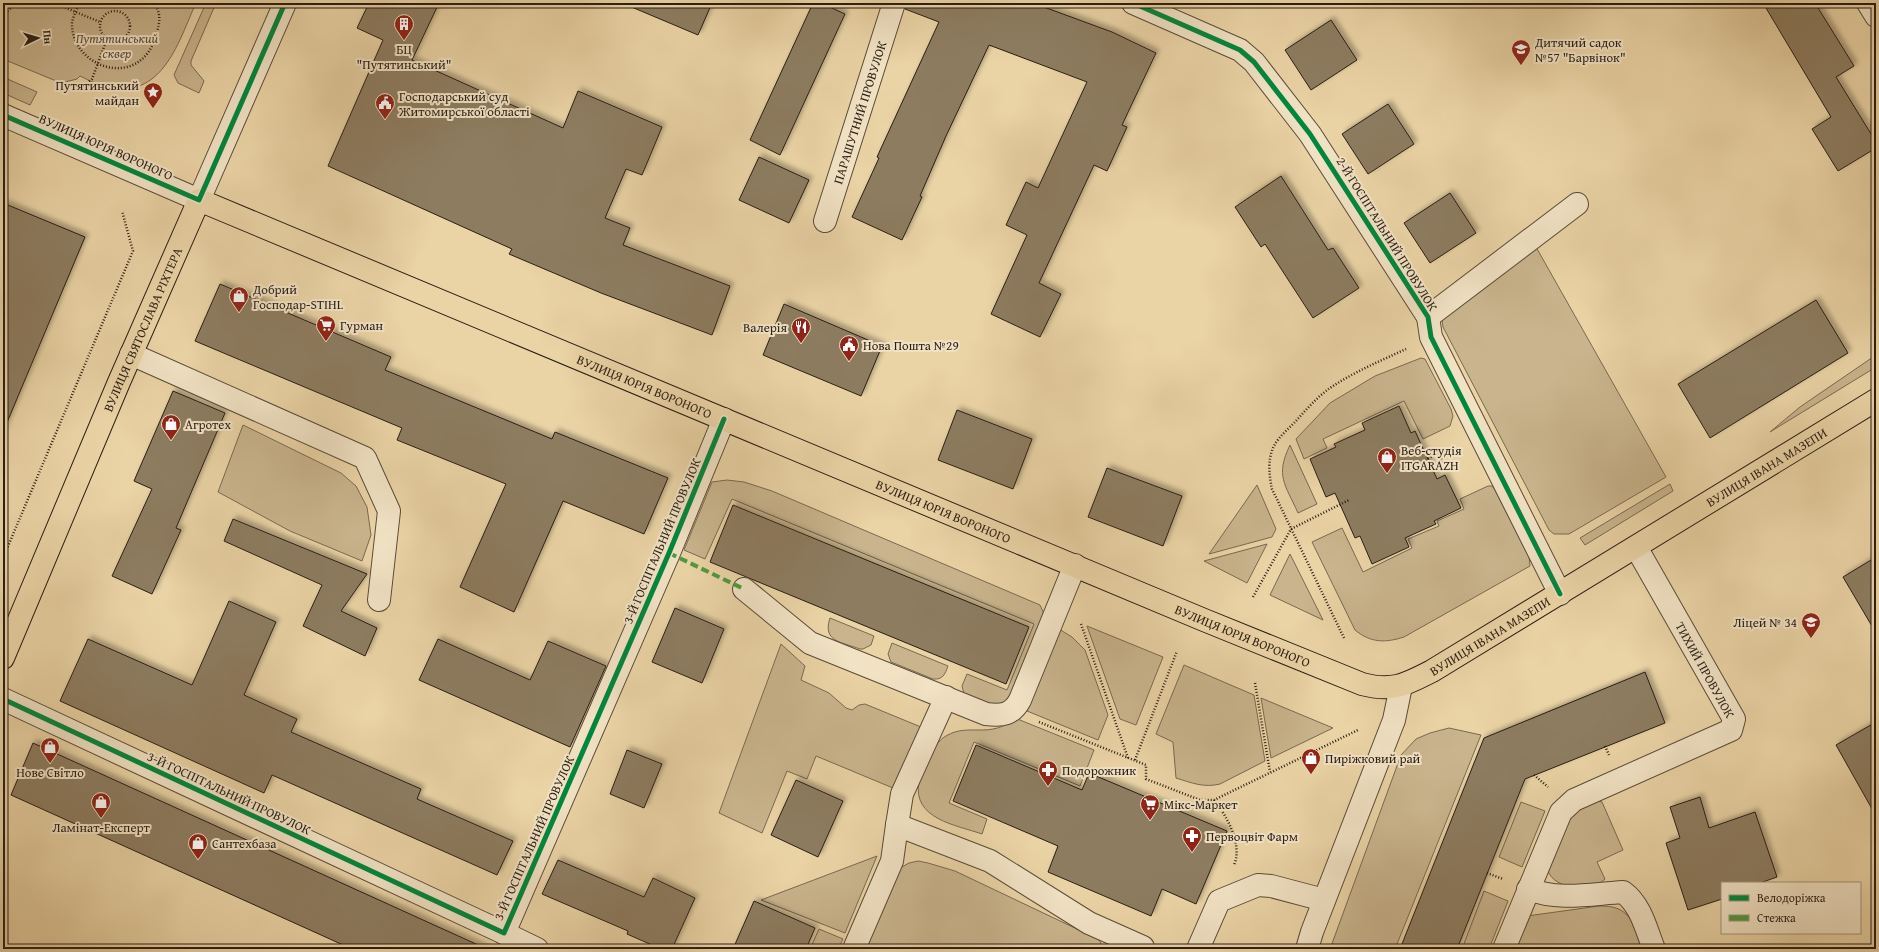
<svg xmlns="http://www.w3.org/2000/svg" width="1879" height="952" viewBox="0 0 1879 952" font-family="'Gentium Book Plus',serif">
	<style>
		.green { fill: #c9b48d; stroke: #796951 }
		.building { fill: #8d7c60; stroke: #291e15; filter: url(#shadow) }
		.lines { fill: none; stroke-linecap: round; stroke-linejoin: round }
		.minor-casing { stroke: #594b39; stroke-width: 24 }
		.major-casing { stroke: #291e15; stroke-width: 24 }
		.path { stroke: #291e15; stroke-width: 2.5; stroke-dasharray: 1 2; stroke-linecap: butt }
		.minor { stroke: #f1e2c4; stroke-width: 22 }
		.major { stroke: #ead3a5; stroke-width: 22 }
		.quiet { stroke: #4f9a3d; stroke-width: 4; stroke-dasharray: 8 4; stroke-linecap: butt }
		.cycleway-casing { stroke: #f1e2c4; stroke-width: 8 }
		.cycleway { stroke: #00873e; stroke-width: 5 }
		.labels { text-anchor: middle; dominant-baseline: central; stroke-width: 4; stroke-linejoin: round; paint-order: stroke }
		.park-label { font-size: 13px; font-style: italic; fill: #594b39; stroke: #f1e2c4 }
		.poi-label { font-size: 13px; fill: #291e15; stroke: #f1e2c4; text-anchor: start }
		.street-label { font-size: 13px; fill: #291e15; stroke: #f1e2c4 }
	</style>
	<defs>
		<filter id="shadow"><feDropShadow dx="3.5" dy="-3.5" stdDeviation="2" flood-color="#0004"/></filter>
	</defs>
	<rect width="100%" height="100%" fill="#ead3a5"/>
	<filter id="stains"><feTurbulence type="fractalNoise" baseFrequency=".005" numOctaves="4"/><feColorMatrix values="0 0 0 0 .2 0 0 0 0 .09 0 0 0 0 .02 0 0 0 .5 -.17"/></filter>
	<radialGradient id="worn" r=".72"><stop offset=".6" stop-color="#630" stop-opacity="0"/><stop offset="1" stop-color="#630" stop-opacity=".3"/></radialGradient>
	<g class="green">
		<path d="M3 3H196C179 40 164 97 111 88 100 86 90 81 80 76L77 79 61 83 3 59Z"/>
		<polygon points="206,3 216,3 191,61 191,65 204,81 199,93 178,83 174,75"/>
		<polygon points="3,77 37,92 30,105 3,93"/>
		<polygon points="1536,247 1666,477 1569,534 1554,534 1549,530 1443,327 1442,320"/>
		<polygon points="1876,355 1876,367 1770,432 1800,407"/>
		<polygon points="1421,358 1425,359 1451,409 1453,416 1450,426 1423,439 1404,401 1323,439 1327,448 1304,459 1296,439 1330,403 1375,376"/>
		<polygon points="243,425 341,473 356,486 367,507 371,535 362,561 290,531 218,492"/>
		<path d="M1290 445 1317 504 1298 513C1285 484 1275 476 1290 445Z"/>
		<polygon points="727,480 744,482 772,491 1040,605 1045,616 1010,702 1000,708 964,694 962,686 967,674 1007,690 1034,624 732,499 705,559 684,550 712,482"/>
		<polygon points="1670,484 1673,491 1585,545 1580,538"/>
		<polygon points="1257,485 1276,529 1272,537 1209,554"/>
		<path d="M1488 486H1492L1495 490 1529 556 1530 566 1404 637C1385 643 1371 643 1355 630L1312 542 1342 528 1363 572 1412 548 1408 539 1439 526 1437 521 1464 509 1460 499Z"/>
		<polygon points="1267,544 1247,583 1204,561"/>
		<polygon points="1290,554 1323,620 1270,595"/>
		<path d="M830 618 874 636 871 645 863 649H860C842 642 822 642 830 618Z"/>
		<polygon points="1087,626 1163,657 1136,725 1120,719"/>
		<polygon points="1059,629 1072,637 1085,650 1108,715 1098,740 1027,711"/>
		<path d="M892 643 948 666C945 674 943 680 933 679L891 662 888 654Z"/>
		<polygon points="781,644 805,666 801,680 829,693 846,708 852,710 859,705 865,704 921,727 922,731 893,788 816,756 807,779 787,771 762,833 719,813"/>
		<path d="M1184 665 1254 695 1265 761 1220 784C1204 788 1192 783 1176 778L1173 742 1156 734Z"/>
		<polygon points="1261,698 1333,728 1271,758"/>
		<path d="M1015 718 1094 750 1080 786 974 742 949 803 987 819 982 834C956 825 912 819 919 782 920 777 924 771 926 766 931 755 935 742 946 736 969 722 990 740 1015 718Z"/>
		<polygon points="1449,728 1481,735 1395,949 1330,949 1401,755 1416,739 1430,733"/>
		<path d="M1592 799 1602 802 1623 850 1597 862 1605 879C1592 893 1555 890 1548 871L1570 815Z"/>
		<polygon points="1521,802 1545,811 1522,867 1499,857"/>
		<polygon points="877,856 845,933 761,900"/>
		<polygon points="918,861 928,863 955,871 1098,939 1101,943 1100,949 864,949 900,868 909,863"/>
		<polygon points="1484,891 1508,901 1489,949 1462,949"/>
		<path d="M1599 906C1631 905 1633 924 1645 949H1514L1527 916Z"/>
		<polygon points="819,929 843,939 838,949 810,949"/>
	</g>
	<g class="building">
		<polygon points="369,3 439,3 412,60 563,128 578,91 662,127 642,175 626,169 605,218 630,228 623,245 730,286 712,335 601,293 509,254 512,249 328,166 383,40 357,28"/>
		<polygon points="622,3 712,3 698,35"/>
		<polygon points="813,3 821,3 845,14 780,155 750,140"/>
		<polygon points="906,3 1033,3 1112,32 1156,53 1122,125 1127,127 1107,171 1094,165 1039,283 1061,294 1040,337 991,314 1027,235 1006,225 1026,182 1038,188 1087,82 989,45 946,136 920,196 922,197 902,240 852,217 879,158 877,157 939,22 905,9"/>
		<polygon points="1763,3 1815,3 1854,66 1836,77 1876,142 1876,148 1838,171 1812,129 1831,117"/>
		<polygon points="1331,20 1357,60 1311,90 1285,50"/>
		<polygon points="1388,104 1414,144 1368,174 1342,134"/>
		<polygon points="759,157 809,180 789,223 739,200"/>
		<polygon points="1281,176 1328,250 1333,248 1359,288 1313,318 1265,244 1261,247 1235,207"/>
		<polygon points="1450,193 1476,233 1430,263 1404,223"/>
		<polygon points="3,203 85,237 3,432"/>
		<polygon points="220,284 391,357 385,370 552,439 555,432 668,478 644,534 563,501 514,612 460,587 506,484 397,440 402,428 195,341"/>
		<polygon points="1816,300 1848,353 1710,438 1678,384"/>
		<polygon points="784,304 882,346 861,396 763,355"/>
		<polygon points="173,391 225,413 176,528 181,530 152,594 112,576 152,489 134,481"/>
		<polygon points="1399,406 1411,433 1415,431 1437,479 1445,475 1461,508 1434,521 1436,524 1405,538 1409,547 1372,564 1360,536 1355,538 1335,493 1326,497 1310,459 1336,447 1334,444 1365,430 1362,423"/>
		<polygon points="957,410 1032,439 1013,489 938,460"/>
		<polygon points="1107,468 1182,496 1163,546 1088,517"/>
		<polygon points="733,505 1029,627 1006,684 710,562"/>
		<polygon points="233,519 367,574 341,611 377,628 365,656 303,626 322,585 224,541"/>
		<polygon points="1876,557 1876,633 1843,577"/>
		<polygon points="229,601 276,622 244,695 297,719 291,732 421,789 417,799 513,841 497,875 272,775 264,793 60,701 88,639 192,685"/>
		<polygon points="675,608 724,629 702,683 652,662"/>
		<polygon points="438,639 530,680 548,641 606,666 570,747 419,680"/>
		<polygon points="1645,672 1665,723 1525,779 1457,949 1400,949 1484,738"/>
		<polygon points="1876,722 1876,816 1836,745"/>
		<polygon points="33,743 487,949 352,949 11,795"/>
		<polygon points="976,745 1082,790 1089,773 1227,831 1196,904 1162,889 1151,916 1048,872 1058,846 953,801"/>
		<polygon points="627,750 662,764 644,808 610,794"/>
		<polygon points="796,780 843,801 818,857 771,835"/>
		<polygon points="1700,797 1709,828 1755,812 1777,877 1760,883 1722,883 1722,899 1688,910 1666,843 1680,838 1670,807"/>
		<polygon points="558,860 644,897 653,878 695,898 672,949 661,949 627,934 628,931 542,894"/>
		<polygon points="754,901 815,928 806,949 733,949"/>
	</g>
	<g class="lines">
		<defs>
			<g id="minor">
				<polyline points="1133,3 1240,50 1254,62 1310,134 1428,317 1431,337 1560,594"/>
				<polyline points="1868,3 1876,16"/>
				<polyline points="3,115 199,200 285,3"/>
				<path id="s1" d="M825 221 894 3"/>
				<polyline points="1428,317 1577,204"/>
				<polyline points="131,354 365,458 389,511 379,600"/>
				<path d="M744 589 810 643 986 714C1002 716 1012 715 1020 700L1075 565"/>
				<polyline points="3,699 504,933 669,553 724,419"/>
				<polyline points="897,825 902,794 946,697"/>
				<path d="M1528 889C1559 901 1590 894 1623 892 1641 905 1646 929 1654 949"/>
				<polyline points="504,933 537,949"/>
				<polyline points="854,949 892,861 897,825 990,861 1089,923 1143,947"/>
				<polyline points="1198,949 1219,901 1258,885 1271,886 1324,900"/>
				<polyline points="1307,949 1312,932 1394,720 1401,686"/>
				<polyline points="1504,949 1561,812 1574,800 1731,730 1734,719 1636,547"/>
			</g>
			<g id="major">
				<path id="s2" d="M3 658 119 382 199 200 1204 620 1362 684C1392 692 1405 685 1432 671L1876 400"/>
			</g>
		</defs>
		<use href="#minor" class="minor-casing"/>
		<use href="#major" class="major-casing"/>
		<g class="path">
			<polyline points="54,3 100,22"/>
			<path d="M80 3C77 9 73 16 72 23 71 69 143 92 157 32 160 21 161 13 154 3"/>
			<circle cx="115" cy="26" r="15"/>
			<polyline points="3,15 17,3"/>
			<polyline points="82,87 92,79 107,39"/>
			<polyline points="1420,463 1438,453 1445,465"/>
			<polyline points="3,558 133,251 122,211"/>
			<polyline points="1253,597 1291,529 1349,500"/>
			<polyline points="1081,624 1128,758"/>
			<path d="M1344 638 1272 489C1269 475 1267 458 1275 444 1280 436 1288 429 1295 422 1306 410 1317 397 1330 388 1354 372 1380 361 1406 349"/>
			<polyline points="1255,683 1270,772"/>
			<polyline points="1039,722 1146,765 1146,779 1200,800 1214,800 1358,730"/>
			<polyline points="1605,746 1609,755"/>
			<polyline points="1135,760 1177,651"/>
			<polyline points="1534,775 1548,787"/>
			<path d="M1214 800C1227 816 1243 845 1234 865"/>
			<polyline points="1487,873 1503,879"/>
		</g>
		<use href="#minor" class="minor"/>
		<use href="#major" class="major"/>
		<polyline class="quiet" points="669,553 744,589"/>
		<defs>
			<g id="cycleway">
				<polyline points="1133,3 1240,50 1254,62 1310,134 1428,317 1431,337 1560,594"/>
				<polyline points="3,115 199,200 285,3"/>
				<polyline points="3,699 504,933 669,553 724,419"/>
			</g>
		</defs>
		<use href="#cycleway" class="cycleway-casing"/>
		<use href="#cycleway" class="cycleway"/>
	</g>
	<defs>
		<symbol id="building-pin" viewBox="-11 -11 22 30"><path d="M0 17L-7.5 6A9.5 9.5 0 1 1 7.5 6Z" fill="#8f2418" stroke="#f1e2c4"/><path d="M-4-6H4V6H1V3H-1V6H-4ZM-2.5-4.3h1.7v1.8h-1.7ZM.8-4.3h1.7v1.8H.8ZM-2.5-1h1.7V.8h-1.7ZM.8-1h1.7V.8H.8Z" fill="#fff"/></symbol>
		<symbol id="school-pin" viewBox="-11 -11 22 30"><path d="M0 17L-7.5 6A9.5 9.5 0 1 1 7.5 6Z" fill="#8f2418" stroke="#f1e2c4"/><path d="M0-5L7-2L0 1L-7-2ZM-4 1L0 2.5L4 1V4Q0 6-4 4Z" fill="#fff"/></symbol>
		<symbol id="sight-pin" viewBox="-11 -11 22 30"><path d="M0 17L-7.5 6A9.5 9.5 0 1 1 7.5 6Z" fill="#8f2418" stroke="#f1e2c4"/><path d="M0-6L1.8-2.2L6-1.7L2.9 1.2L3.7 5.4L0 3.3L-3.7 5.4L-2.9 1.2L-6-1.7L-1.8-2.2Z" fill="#fff"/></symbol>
		<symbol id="civic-pin" viewBox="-11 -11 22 30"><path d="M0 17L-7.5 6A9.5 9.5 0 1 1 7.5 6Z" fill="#8f2418" stroke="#f1e2c4"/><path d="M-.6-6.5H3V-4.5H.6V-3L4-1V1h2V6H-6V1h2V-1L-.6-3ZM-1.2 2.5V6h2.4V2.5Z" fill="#fff"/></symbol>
		<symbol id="shop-pin" viewBox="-11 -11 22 30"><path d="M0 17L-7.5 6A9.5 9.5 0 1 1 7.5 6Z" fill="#8f2418" stroke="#f1e2c4"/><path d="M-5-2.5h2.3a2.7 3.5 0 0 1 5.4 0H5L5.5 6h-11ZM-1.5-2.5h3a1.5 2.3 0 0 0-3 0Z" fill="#fff"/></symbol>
		<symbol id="supermarket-pin" viewBox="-11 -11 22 30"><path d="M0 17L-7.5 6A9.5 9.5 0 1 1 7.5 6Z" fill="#8f2418" stroke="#f1e2c4"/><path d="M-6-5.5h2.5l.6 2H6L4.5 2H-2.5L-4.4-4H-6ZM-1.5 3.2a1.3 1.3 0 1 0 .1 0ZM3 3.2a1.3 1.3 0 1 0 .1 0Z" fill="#fff"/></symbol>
		<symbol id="restaurant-pin" viewBox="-11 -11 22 30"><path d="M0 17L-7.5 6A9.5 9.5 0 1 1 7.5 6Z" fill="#8f2418" stroke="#f1e2c4"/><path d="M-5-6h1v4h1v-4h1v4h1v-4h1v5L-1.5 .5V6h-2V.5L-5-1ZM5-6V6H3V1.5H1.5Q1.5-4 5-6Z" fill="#fff"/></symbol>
		<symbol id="pharmacy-pin" viewBox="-11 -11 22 30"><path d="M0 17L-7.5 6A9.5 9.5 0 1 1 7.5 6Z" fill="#8f2418" stroke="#f1e2c4"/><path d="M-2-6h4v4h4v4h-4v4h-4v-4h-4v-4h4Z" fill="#fff"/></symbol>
	</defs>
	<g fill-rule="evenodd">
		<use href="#building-pin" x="393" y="13" width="22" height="30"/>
		<use href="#school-pin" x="1510" y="38" width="22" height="30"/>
		<use href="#sight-pin" x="142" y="81" width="22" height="30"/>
		<use href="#civic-pin" x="374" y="92" width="22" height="30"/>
		<use href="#shop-pin" x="228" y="285" width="22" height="30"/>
		<use href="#supermarket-pin" x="315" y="314" width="22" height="30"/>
		<use href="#restaurant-pin" x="790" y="316" width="22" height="30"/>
		<use href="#civic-pin" x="838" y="334" width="22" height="30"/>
		<use href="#shop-pin" x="160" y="413" width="22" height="30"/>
		<use href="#shop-pin" x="1376" y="446" width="22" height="30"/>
		<use href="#school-pin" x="1800" y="611" width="22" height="30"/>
		<use href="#shop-pin" x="39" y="736" width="22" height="30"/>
		<use href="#shop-pin" x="1300" y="747" width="22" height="30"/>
		<use href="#pharmacy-pin" x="1037" y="759" width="22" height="30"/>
		<use href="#shop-pin" x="90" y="791" width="22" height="30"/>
		<use href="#supermarket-pin" x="1139" y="793" width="22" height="30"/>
		<use href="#pharmacy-pin" x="1181" y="825" width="22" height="30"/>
		<use href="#shop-pin" x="187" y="832" width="22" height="30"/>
	</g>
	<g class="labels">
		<g class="park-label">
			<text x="117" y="38">Путятинський<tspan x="117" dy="15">сквер</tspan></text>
		</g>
		<g class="poi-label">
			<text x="1535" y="42">Дитячий садок<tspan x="1535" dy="15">№57 "Барвінок"</tspan></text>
			<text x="404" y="49" text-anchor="middle">БЦ<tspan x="404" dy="15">"Путятинський"</tspan></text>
			<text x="139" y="85" text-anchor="end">Путятинський<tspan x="139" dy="15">майдан</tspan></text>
			<text x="399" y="96">Господарський суд<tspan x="399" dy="15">Житомирської області</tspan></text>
			<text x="253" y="289">Добрий<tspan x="253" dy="15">Господар-STIHL</tspan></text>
			<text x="340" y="325">Гурман</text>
			<text x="787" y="327" text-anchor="end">Валерія</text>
			<text x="863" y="345">Нова Пошта №29</text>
			<text x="185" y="424">Агротех</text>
			<text x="1401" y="450">Веб-студія<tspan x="1401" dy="15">ITGARAZH</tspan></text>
			<text x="1797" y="622" text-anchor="end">Ліцей № 34</text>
			<text x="1325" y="758">Пиріжковий рай</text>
			<text x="1062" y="770">Подорожник</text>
			<text x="50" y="772" text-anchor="middle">Нове Світло</text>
			<text x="1164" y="804">Мікс-Маркет</text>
			<text x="101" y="827" text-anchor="middle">Ламінат-Експерт</text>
			<text x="1206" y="836">Первоцвіт Фарм</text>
			<text x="212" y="843">Сантехбаза</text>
		</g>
		<g class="street-label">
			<text stroke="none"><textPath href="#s1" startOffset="114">ПАРАШУТНИЙ ПРОВУЛОК</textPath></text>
			<text transform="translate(106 147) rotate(24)">ВУЛИЦЯ ЮРІЯ ВОРОНОГО</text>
			<text transform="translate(1387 234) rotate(58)">2-Й ГОСПІТАЛЬНИЙ ПРОВУЛОК</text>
			<text stroke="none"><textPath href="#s2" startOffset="357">ВУЛИЦЯ СВЯТОСЛАВА РІХТЕРА</textPath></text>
			<text stroke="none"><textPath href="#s2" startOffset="981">ВУЛИЦЯ ЮРІЯ ВОРОНОГО</textPath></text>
			<text stroke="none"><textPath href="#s2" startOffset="2223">ВУЛИЦЯ ІВАНА МАЗЕПИ</textPath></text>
			<text stroke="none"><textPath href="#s2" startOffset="1305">ВУЛИЦЯ ЮРІЯ ВОРОНОГО</textPath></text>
			<text transform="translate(662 541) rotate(-67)">3-Й ГОСПІТАЛЬНИЙ ПРОВУЛОК</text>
			<text stroke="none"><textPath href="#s2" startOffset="1629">ВУЛИЦЯ ЮРІЯ ВОРОНОГО</textPath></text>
			<text stroke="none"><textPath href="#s2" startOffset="1899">ВУЛИЦЯ ІВАНА МАЗЕПИ</textPath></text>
			<text transform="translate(1705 670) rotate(61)">ТИХИЙ ПРОВУЛОК</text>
			<text transform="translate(229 793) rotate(25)">3-Й ГОСПІТАЛЬНИЙ ПРОВУЛОК</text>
			<text transform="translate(534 838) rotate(-66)">3-Й ГОСПІТАЛЬНИЙ ПРОВУЛОК</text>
		</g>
	</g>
	<rect width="1879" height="952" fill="none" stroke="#ead3a5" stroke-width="16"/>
	<rect x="4" y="4" width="1871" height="944" fill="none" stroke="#291e15" stroke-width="2"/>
	<rect x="8" y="8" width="1863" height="936" fill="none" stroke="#291e15"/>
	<rect x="1721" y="882" width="140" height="52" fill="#f1e2c4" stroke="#a1947e"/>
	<rect x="1729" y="895" width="20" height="6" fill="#00873e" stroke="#a1947e"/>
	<text x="1757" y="902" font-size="12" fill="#291e15">Велодоріжка</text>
	<rect x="1729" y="915" width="20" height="6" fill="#4f9a3d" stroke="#a1947e"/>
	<text x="1757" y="922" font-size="12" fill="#291e15">Стежка</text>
	<g transform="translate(38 38) rotate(85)" stroke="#f1e2c4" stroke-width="3" paint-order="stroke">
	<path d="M0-3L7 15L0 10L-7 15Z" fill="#291e15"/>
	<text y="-6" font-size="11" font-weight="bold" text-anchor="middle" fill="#291e15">Пн</text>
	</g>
	<rect width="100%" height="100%" filter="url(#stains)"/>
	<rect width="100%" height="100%" fill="url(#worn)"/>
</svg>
